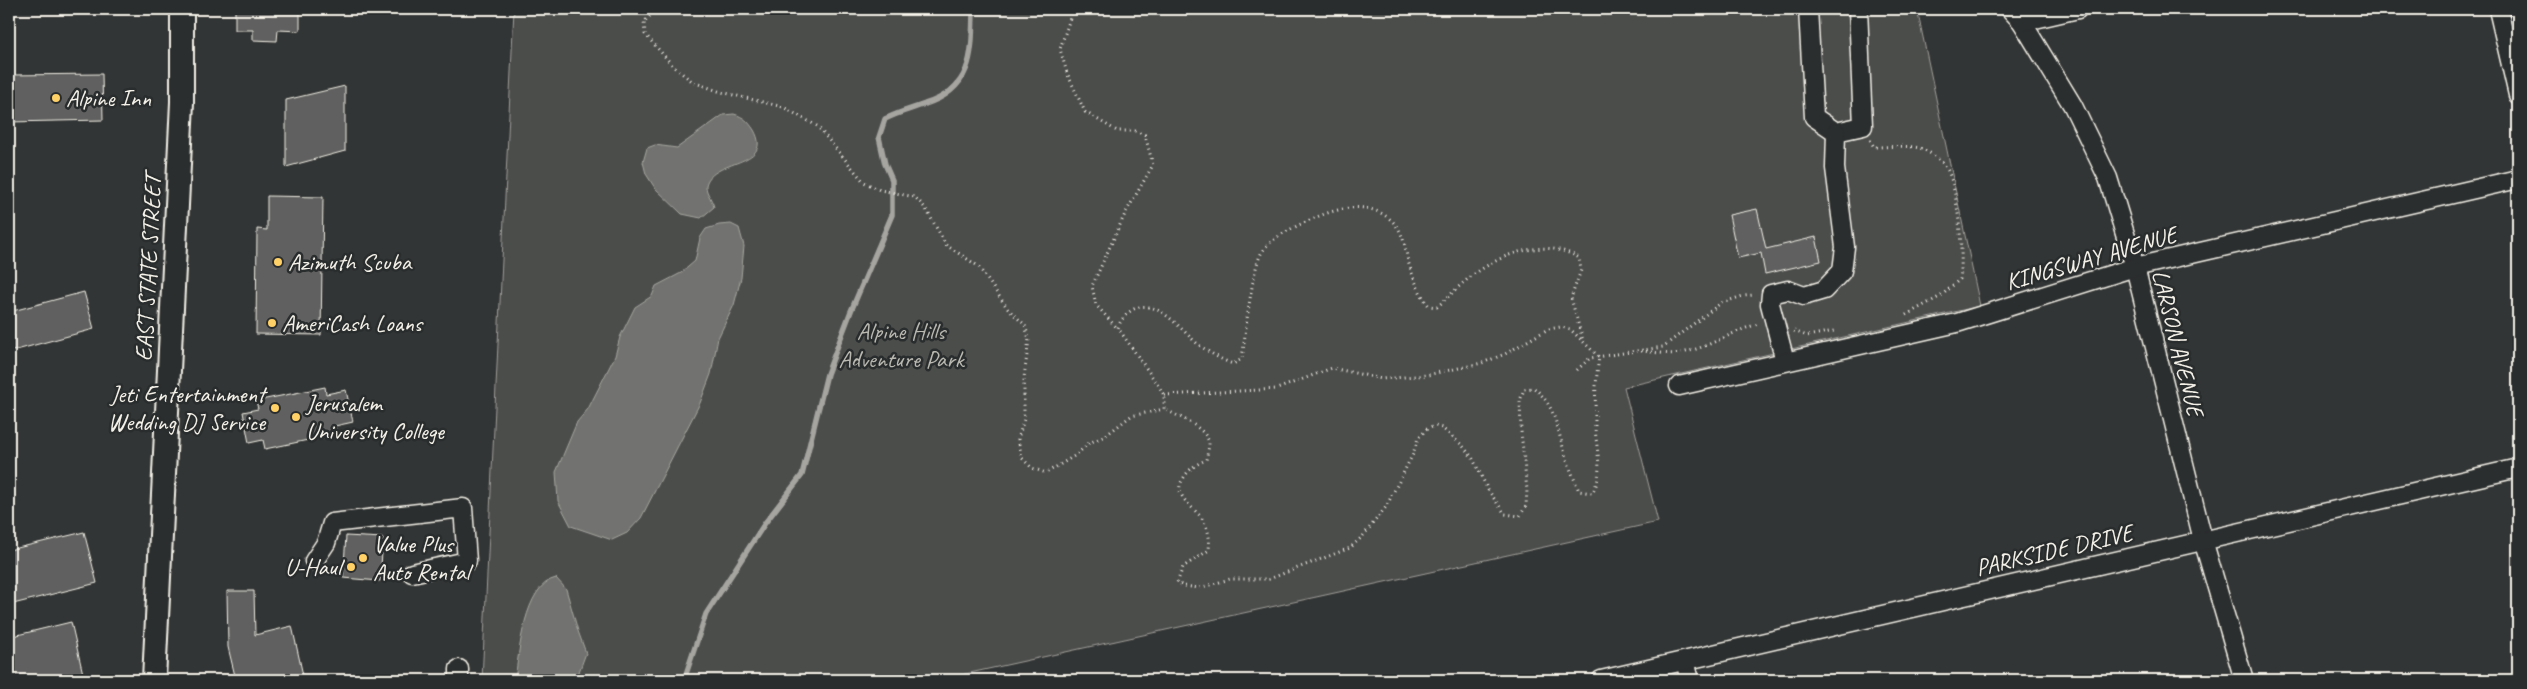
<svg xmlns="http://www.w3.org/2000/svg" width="2527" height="689" viewBox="0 0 2527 689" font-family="Caveat,sans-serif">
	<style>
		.green { fill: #4b4d4c; stroke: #a09f9a }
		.water { fill: #727370; stroke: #a6a5a0 }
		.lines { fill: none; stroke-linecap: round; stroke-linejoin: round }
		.stream { stroke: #a6a5a0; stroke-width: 5.5 }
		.building { fill: #5f605f; stroke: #f4f1e8 }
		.minor-casing { stroke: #f4f1e8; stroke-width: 21 }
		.major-casing { stroke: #f4f1e8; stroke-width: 26 }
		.path { stroke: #f4f1e8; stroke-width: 3; stroke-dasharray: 1 4; stroke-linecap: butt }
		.minor { stroke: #2a2d2e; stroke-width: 18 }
		.major { stroke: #2a2d2e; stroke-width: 22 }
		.poi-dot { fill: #ffd166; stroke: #2a2d2e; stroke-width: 2 }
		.labels { text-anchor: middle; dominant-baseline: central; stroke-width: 5; stroke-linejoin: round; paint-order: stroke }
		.poi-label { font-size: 24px; fill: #f4f1e8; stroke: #2a2d2e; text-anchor: start }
		.street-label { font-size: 24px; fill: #f4f1e8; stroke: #2a2d2e }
		.park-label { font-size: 24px; fill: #b9b8b1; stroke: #2a2d2e }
	</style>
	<rect width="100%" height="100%" fill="#323535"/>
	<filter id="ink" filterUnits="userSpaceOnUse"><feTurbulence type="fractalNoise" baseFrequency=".02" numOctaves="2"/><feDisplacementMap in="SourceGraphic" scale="10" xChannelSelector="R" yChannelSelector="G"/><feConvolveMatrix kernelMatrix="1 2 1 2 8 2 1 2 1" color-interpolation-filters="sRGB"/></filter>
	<g filter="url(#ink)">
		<polygon class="green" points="514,9 1917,9 1980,306 1624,387 1658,522 938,680 482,680"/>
		<g class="water">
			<path d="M734 114C744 117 748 121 754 130 774 166 717 159 707 182 703 190 712 198 714 207L701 218 682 214 655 188 646 174 643 162 647 148 655 145 677 148 723 115Z"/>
			<polygon points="731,224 739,228 744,246 741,278 734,305 718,338 711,374 700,403 641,518 627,533 612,540 571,526 558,501 556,472 577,422 588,409 615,356 620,337 635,307 652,296 656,286 681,273 695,261 700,238 706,229 719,225"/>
			<path d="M556 578 566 589 578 631 586 653 576 680H515C519 653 524 585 556 578Z"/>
		</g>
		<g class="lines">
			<path class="stream" d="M684 680 706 614 765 523 802 475 827 374 851 311 892 215V180L885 164 879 137 885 119C901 111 909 110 925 104 974 89 972 52 973 9"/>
		</g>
		<g class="building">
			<polygon points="235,9 300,9 300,31 278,30 277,41 253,40 253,30 235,30"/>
			<polygon points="102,74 103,120 9,122 9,75"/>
			<polygon points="345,86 345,151 286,167 286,100"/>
			<polygon points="267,196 323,197 321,335 256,334 257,229 267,230"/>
			<polygon points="1757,209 1766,249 1816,237 1821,261 1765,274 1761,253 1738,258 1729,215"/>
			<polygon points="84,292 94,329 9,352 9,312"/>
			<polygon points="325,387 326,394 346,390 353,422 335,426 337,434 265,449 263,440 249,443 243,412 258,409 256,401"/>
			<polygon points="84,532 97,583 9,605 9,550"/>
			<polygon points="346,536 383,538 380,581 343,578"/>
			<polygon points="227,591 254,591 255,635 292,626 304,680 236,680 228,647"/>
			<polygon points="71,622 83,674 57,680 9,680 9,637"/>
		</g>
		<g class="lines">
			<defs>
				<g id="minor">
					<polyline points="1808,9 1814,117 1836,132 1863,126 1858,9"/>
					<polyline points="2010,9 2022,22 2073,106 2108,178 2135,267 2203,540 2244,680"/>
					<polyline points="2498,9 2518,95"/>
					<polyline points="2022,22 2078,9"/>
					<polyline points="1785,361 1770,304 1771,294 1788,290 1804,296 1824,290 1842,271 1845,247 1835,168 1836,132"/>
					<polyline points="1679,386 1957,323 2135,267 2518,179"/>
					<polyline points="314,561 326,543 332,523 463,508 467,561 412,573"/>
					<polyline points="1685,661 1690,680"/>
					<polyline points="459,680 459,669"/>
					<polyline points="1601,680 2518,468"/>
				</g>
				<polyline id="major" points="154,680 182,102 182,9"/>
			</defs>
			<use href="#minor" class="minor-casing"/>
			<use href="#major" class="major-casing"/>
			<g class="path">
				<polyline points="657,9 644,22 645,34 675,68 693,82 721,92 783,107 817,126 864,182 880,190 915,197 926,209 946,245 978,266 1008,309 1025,325 1029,339 1024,378 1024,419 1018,439 1022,458 1032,468 1046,473 1076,455 1089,443 1105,436 1131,416 1164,409"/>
				<polyline points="1073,9 1060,49 1067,73 1085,112 1117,131 1135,131 1145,135 1153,165 1125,214 1092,286 1096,305 1117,328"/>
				<path d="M1870 140 1874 147C1888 147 1906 145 1920 148 1928 151 1940 159 1945 166 1958 182 1964 258 1960 279L1941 296 1904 316"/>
				<polyline points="1794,331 1807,336 1834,331"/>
				<path d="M1641 351C1654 352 1668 355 1681 353 1708 348 1731 332 1758 324"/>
				<polyline points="1577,370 1590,358 1663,347 1721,303 1743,296 1755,295"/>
				<path d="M1164 395 1277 389 1332 368 1382 379 1427 375 1482 363 1505 354 1548 329 1561 327 1570 329 1599 357C1596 378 1595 399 1595 420 1594 444 1606 472 1592 493L1579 491C1573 476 1567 461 1563 447 1556 424 1554 404 1534 388L1524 389 1520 401 1521 431 1527 490 1526 506 1520 516 1505 514 1488 490 1472 457 1462 445 1442 428 1435 426 1427 429 1418 438 1413 454 1386 507 1363 536 1350 548 1269 579H1230L1199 588 1184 586 1177 583 1183 567 1209 550C1210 539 1209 530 1203 520 1196 508 1171 496 1183 479 1189 469 1196 464 1206 460 1207 455 1209 448 1209 443 1206 427 1177 416 1164 409V395L1160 388 1118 328C1120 321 1123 318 1128 313 1154 291 1181 331 1199 345 1209 352 1221 360 1233 364L1242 359C1245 337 1252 267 1262 252 1271 239 1285 232 1299 225 1328 211 1367 195 1394 223 1404 234 1405 247 1408 261 1413 277 1419 293 1429 306L1437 307C1446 299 1454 291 1463 283 1493 257 1541 235 1579 258L1581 270 1571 298 1583 341"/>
			</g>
			<use href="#minor" class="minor"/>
			<use href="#major" class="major"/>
		</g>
	</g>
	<g class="poi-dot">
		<circle cx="56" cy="98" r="5"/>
		<circle cx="278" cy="262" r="5"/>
		<circle cx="272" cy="323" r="5"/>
		<circle cx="275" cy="408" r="5"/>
		<circle cx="296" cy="417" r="5"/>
		<circle cx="363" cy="558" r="5"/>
		<circle cx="351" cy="567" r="5"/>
	</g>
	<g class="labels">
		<g class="poi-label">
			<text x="66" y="98">Alpine Inn</text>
			<text x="288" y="262">Azimuth Scuba</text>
			<text x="282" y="323">AmeriCash Loans</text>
			<text x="265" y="394" text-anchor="end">Jeti Entertainment<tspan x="265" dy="28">Wedding DJ Service</tspan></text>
			<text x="306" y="403">Jerusalem<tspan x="306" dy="28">University College</tspan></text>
			<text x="373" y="544">Value Plus<tspan x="373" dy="28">Auto Rental</tspan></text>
			<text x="341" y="567" text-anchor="end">U-Haul</text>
		</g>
		<g class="street-label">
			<text transform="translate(2091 258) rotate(-16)">KINGSWAY AVENUE</text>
			<text transform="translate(148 268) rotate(-87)">EAST STATE STREET</text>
			<text transform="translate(2178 343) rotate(76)">LARSON AVENUE</text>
			<text transform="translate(2054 550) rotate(-13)">PARKSIDE DRIVE</text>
		</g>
		<g class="park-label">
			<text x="901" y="331">Alpine Hills<tspan x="901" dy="28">Adventure Park</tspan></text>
		</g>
	</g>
	<rect width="2527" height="689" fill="none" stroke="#2a2d2e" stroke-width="30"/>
	<rect x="15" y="15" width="2497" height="659" fill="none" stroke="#f4f1e8" stroke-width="2" filter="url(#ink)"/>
</svg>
